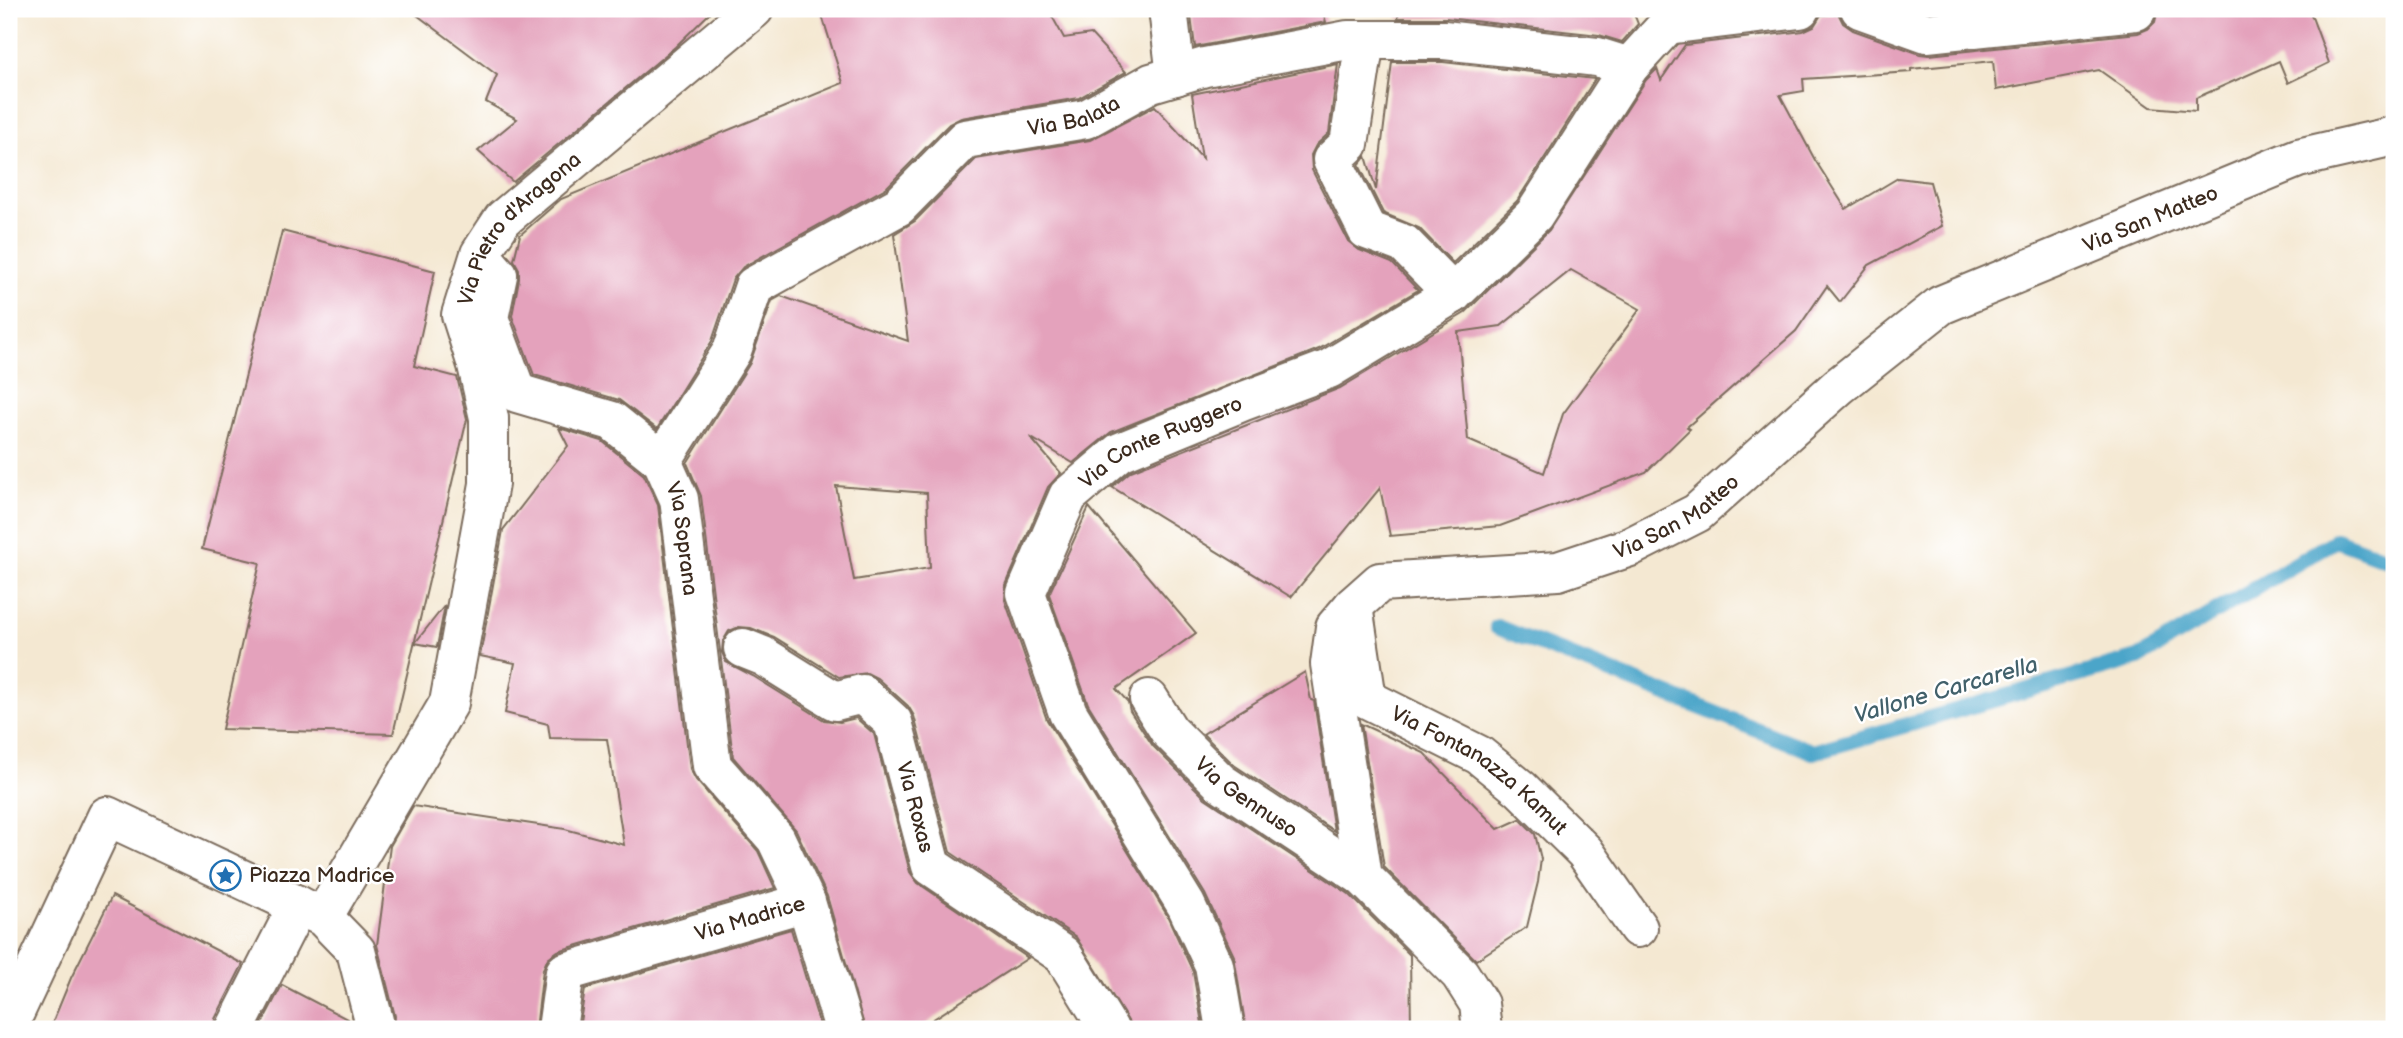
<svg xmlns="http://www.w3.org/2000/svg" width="2403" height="1038" viewBox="0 0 2403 1038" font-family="'Balsamiq Sans',sans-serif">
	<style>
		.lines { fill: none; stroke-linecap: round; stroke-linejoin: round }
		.stream { stroke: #4ba5c9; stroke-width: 16 }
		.building { fill: #e4a2bc; fill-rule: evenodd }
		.minor-casing { stroke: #7c6c5d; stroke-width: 42 }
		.minor { stroke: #fff; stroke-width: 38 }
		.labels { text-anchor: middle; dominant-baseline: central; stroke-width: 5; stroke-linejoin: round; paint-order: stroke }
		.street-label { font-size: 21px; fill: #3b2a1e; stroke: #fff }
		.poi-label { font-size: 21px; fill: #3b2a1e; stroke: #fff; text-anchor: start }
		.water-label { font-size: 23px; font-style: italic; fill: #42616b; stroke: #fff }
	</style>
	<rect width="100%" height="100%" fill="#fff"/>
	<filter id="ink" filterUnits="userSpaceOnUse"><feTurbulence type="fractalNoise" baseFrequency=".0143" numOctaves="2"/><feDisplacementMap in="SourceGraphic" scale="14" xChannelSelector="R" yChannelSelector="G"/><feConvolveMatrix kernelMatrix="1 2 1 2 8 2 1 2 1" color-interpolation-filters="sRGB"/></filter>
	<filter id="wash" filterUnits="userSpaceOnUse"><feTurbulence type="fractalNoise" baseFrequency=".00686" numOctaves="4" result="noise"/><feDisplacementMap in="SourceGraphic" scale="28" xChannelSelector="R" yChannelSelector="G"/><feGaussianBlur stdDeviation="1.57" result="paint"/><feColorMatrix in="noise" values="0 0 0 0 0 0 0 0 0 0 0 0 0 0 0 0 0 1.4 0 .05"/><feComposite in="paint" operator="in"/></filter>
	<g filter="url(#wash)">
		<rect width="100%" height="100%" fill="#f4e8d2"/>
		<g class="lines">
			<polyline class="stream" points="1497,627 1813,752 2138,658 2336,540 2394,562"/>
		</g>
		<g id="blocks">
			<g class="building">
				<polygon points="409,9 714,9 675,47 513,182 478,151 517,119 486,102 497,75"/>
				<polygon points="820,9 1048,9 1064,38 1091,34 1126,72 1079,98 961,118 949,124 886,188 743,267 733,279 712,341 657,429 619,400 534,375 512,316 519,279 519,269 514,260 520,235 561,199 843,83"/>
				<polygon points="1190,9 1322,9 1326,22 1195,47"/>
				<polygon points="1399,9 1632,9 1638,24 1622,42 1599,35 1446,18 1398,18"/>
				<path d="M2158 9H2309L2329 63 2288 83 2279 61 2196 98V111L2151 107 2099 70 1996 90 1993 61 1911 69V72L1803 79 1804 91 1780 95 1815 160 1846 209 1898 178 1930 182 1942 226 1869 265 1840 302 1827 286 1796 331 1687 427 1690 429 1646 472 1500 526 1390 536 1380 488 1291 597 1112 487 1131 471 1340 388 1465 313 1549 230 1646 80 1657 69 1661 80 1685 45 1803 31 1814 26 1821 15 1838 13 1843 23 1853 30 1920 54 1929 55 2138 33 2148 29 2155 22ZM1571 270 1640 309 1563 414 1544 473 1468 440 1458 332 1501 326Z"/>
				<polygon points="1392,62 1443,62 1595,79 1517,201 1453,263 1419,228 1383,213 1359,165 1366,156 1376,190"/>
				<path d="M1338 64 1329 133 1316 145 1311 155 1312 170 1348 241 1359 250 1392 263 1418 290 1319 349 1111 432 1073 463 1030 437 1061 473 1048 487 1006 585 1005 600 1047 720 1167 915 1193 972 1203 1029H1133L1076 937 950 852 914 716 908 706 877 678 867 673 839 677 774 637 751 628 739 627 729 631 723 641 722 652 726 662 753 676 824 720 840 722 856 718 874 734 910 872 918 883 1028 958 918 1029H865L827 896 796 830 733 757 701 496 687 463 750 363 772 301 781 296 908 341 894 234 915 221 976 159 1090 140 1155 106 1202 158 1192 94ZM836 486 927 493 930 568 854 580Z"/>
				<polygon points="282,231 435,271 414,366 457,377 467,419 393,734 222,729 260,563 202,549"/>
				<polygon points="559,428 602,441 644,475 658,505 690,769 696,780 758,851 775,888 558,951 548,958 543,969 536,1029 394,1029 395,1016 377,945 390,846 413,806 565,829 624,845 607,739 550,738 548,724 505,713 515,663 480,656 503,530 568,446"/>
				<polygon points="1089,507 1196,633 1116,689 1128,702 1130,711 1153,746 1205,798 1349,894 1410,955 1411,1029 1246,1029 1234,956 1205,894 1088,704 1049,594"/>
				<polygon points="445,605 437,647 415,643"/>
				<polygon points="1305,672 1311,700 1314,701 1334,831 1234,765 1203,734"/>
				<polygon points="1361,724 1424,753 1498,829 1520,819 1535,834 1541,859 1538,882 1527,927 1476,960 1384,867"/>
				<polygon points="112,896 243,964 215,1019 213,1029 50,1029 71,978"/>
				<polygon points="791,929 821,1029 579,1029 585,989"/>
				<polygon points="282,985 351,1021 351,1029 259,1029"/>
			</g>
		</g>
	</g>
	<g filter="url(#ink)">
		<use href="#blocks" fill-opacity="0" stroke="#7c6c5d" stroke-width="2"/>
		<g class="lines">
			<defs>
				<g id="minor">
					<polyline points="1168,9 1176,76"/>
					<polyline points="1860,9 1927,33 2136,11 2136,9"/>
					<polyline points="1667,25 1800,9"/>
					<polyline points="1365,40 1349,144 1332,160 1367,230 1404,244 1453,294"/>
					<path id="s1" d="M486 261 498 275 489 318 517 393 612 421 662 461 679 499 712 766 776 839 806 902"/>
					<path id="s2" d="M662 461 732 351 754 286 899 206 965 139 1086 119 1151 83 1205 67 1348 40H1444L1597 57 1629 67"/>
					<path id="s3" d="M1353 606 1367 699 1479 755 1521 789 1585 852 1638 928"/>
					<path id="s4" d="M743 648 763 656 835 701 862 694 893 722 931 866 1063 955 1109 1029"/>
					<path id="s5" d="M1149 699 1169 731 1220 782 1363 877"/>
					<path id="s6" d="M323 917 449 703 489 484V418L477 365 461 315 480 254 503 219 754 9"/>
					<polyline points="9,1025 107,816 323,917 356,951 374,1021 372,1029"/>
					<polyline points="235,1029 298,905"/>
					<path id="s7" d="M557 1029 565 972 806 902 844 1029"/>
					<path id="s8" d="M1225 1029 1214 965 1186 905 1068 713 1026 593 1068 496 1120 452 1244 401 1329 369 1453 294 1534 215 1629 67 1682 9"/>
					<path id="s9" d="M1482 1029 1479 1004 1460 974 1363 877 1330 664 1335 627 1353 606 1380 582 1558 571 1630 547 1697 513 1839 386 1941 305 2298 158 2394 136"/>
				</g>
			</defs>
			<use href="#minor" class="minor-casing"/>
			<use href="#minor" class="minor"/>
		</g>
	</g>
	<defs>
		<symbol id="sight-ring" viewBox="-11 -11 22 22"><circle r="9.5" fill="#fff" stroke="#1f6fb2" stroke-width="1.5"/><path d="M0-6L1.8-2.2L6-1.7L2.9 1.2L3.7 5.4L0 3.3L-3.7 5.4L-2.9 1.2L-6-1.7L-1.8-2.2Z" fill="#1f6fb2"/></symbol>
	</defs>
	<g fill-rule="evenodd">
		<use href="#sight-ring" x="208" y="858" width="35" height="35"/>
	</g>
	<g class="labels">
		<g class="street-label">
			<text stroke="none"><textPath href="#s2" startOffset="570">Via Balata</textPath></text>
			<text stroke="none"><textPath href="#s9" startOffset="1391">Via San Matteo</textPath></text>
			<text stroke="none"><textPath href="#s6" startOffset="751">Via Pietro d'Aragona</textPath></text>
			<text stroke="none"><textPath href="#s8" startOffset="698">Via Conte Ruggero</textPath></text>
			<text stroke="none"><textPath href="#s9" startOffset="824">Via San Matteo</textPath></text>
			<text stroke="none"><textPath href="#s1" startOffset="387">Via Soprana</textPath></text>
			<text stroke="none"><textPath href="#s3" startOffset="228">Via Fontanazza Kamut</textPath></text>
			<text stroke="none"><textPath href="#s5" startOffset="140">Via Gennuso</textPath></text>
			<text stroke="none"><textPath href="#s4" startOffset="264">Via Roxas</textPath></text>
			<text stroke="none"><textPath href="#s7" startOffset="250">Via Madrice</textPath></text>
		</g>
		<g class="poi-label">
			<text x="249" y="875">Piazza Madrice</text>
		</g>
		<g class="water-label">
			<text transform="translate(1946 690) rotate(-16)">Vallone Carcarella</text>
		</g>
	</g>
	<rect width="2403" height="1038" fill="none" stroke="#fff" stroke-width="35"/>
</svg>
